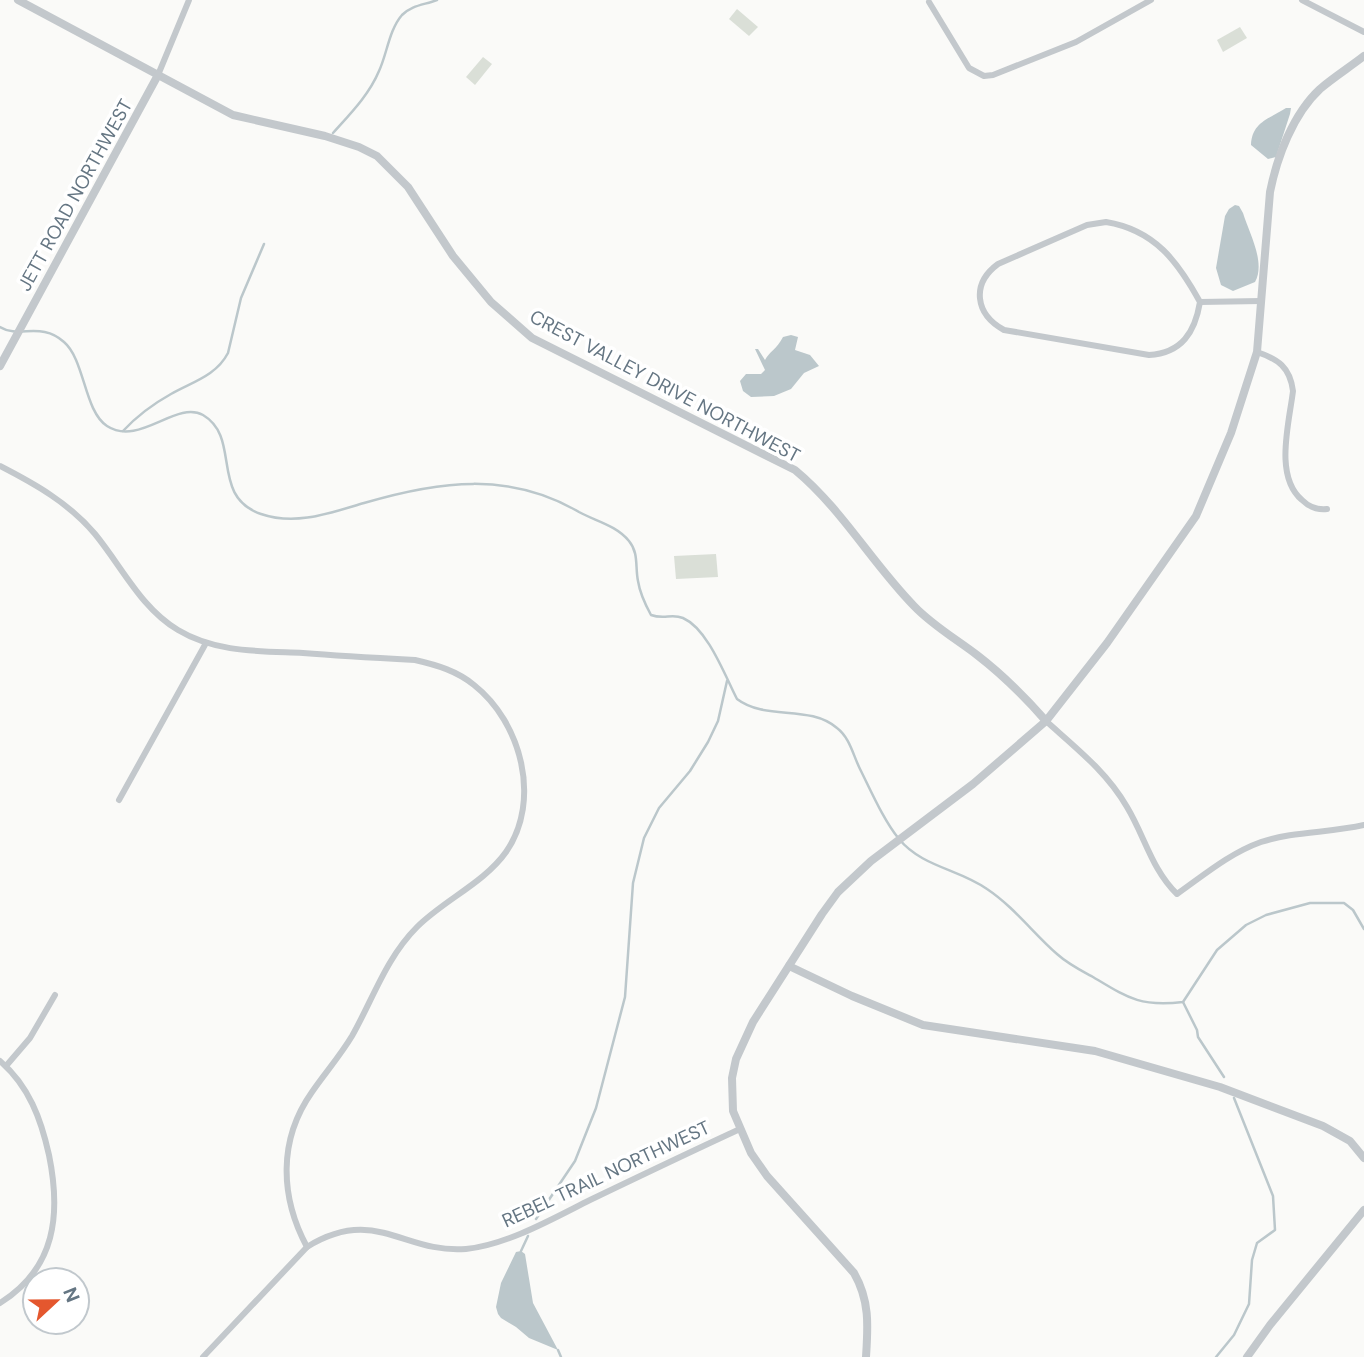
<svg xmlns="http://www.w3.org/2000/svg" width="1364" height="1357" viewBox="0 0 1364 1357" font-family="'DM Sans',sans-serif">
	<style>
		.green { fill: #dadfd7 }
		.water { fill: #bbc7cb }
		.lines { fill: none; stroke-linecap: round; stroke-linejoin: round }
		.stream { stroke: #bbc7cb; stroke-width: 2.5 }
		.minor { stroke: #c3c8cc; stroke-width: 6 }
		.tertiary { stroke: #c3c8cc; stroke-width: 8 }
		.labels { text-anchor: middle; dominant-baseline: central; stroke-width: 7; stroke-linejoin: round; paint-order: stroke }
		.street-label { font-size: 19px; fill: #657683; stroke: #fff }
	</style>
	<rect width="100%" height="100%" fill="#fafaf8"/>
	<g class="green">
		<polygon points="737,9 758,27 749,36 729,19"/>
		<polygon points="1240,27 1247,38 1223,52 1217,40"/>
		<polygon points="483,57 492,64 475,85 466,77"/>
		<polygon points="716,554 718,577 676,579 674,556"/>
	</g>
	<g class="water">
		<path d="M1286 108H1291L1290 114 1276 157 1268 159 1251 145C1252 122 1269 119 1286 108Z"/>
		<path d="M1235 205 1239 206 1243 213C1249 233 1266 262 1255 282L1233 291 1221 285 1216 268 1225 216 1229 209Z"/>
		<path d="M791 335 798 337 795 350 810 355 819 366 804 373 791 389 774 396 751 397 743 391 740 381 746 374H761L765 370 755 349H758L765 360C769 352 777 349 783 337Z"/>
		<polygon points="521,1251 525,1254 533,1303 558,1350 529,1338 516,1327 501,1318 498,1314 496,1307 501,1283 516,1252"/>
	</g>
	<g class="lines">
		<g class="stream">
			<path d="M333 133C350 114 369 95 379 71 387 54 389 30 402 15 412 5 424 5 437 0"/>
			<path d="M0 327C19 339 41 321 64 342 85 360 84 411 107 426 139 447 176 400 203 415 242 438 209 496 261 514 296 526 330 513 364 503 438 481 510 471 579 512 595 521 616 525 629 541 639 553 635 567 638 581 640 594 645 604 651 615 665 620 671 613 683 618 708 629 725 676 737 699 766 721 809 704 837 728 850 738 853 755 860 769 871 791 884 821 899 839 922 867 959 869 987 889 1014 907 1033 933 1057 954 1068 964 1080 970 1093 977 1128 998 1140 1007 1183 1002L1217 950 1246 925 1266 915 1310 903H1344L1353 910 1364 929"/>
			<path d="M123 431C136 417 153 404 171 394 192 382 216 376 228 353L241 298 264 244"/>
			<polyline points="1183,1002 1197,1030 1198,1037 1224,1077"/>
			<polyline points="536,1219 575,1161 596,1108 625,997 633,883 644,838 659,808 690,771 708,742 718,721 727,681"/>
			<polyline points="521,1251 528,1236"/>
			<polyline points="558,1350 561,1357"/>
			<polyline points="1216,1357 1234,1335 1249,1304 1252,1260 1257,1243 1275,1230 1273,1196 1234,1098"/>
		</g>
		<g class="minor">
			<polyline points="1302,0 1364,32"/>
			<polyline points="929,2 969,68 984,76 993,75 1076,42 1151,0"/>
			<polyline points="158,75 189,0"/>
			<path d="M1106 222C1155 230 1178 262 1200 302 1195 332 1182 353 1149 355L1004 330C975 314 971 284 998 264L1087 225Z"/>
			<polyline points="1200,302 1261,301"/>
			<path d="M1257 352C1278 359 1290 367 1293 391 1289 424 1274 476 1302 500 1309 507 1317 510 1327 509"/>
			<path d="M0 466C35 484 69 503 95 534 122 567 141 608 178 630 216 653 261 651 303 653 341 656 378 658 415 660 437 665 457 671 474 685 521 722 542 800 506 852 484 883 444 900 417 927 386 958 373 999 352 1036 340 1056 325 1073 312 1092 278 1140 280 1197 307 1247"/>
			<path d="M1046 721C1076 748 1107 772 1127 807 1145 837 1152 870 1177 894 1204 875 1230 853 1261 842 1294 831 1330 833 1364 825"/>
			<polyline points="119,800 206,643"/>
			<path d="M0 1061C29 1086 41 1119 49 1155 61 1214 56 1268 0 1303"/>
			<polyline points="6,1066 30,1038 55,995"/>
			<path d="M203 1357 307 1247C375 1205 404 1254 466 1249 507 1245 554 1218 590 1200 640 1176 690 1152 740 1129"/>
		</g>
		<g class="tertiary">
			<path d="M18 0 233 115 325 136 359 147 377 156 408 187 453 256 491 302 532 338 795 470C841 508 872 563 914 606 932 625 956 639 977 655 1003 675 1025 697 1046 721"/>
			<polyline points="0,366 158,75"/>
			<polyline points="789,966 852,996 923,1025 1095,1051 1220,1087 1323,1126 1350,1141 1364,1158"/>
			<path d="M866 1357C868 1326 870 1301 854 1273L767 1176 751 1153 733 1111 732 1078 736 1059 753 1022 822 914 838 892 871 861 973 784 1046 721 1107 643 1196 516 1231 433 1257 352 1270 192C1277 157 1293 114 1320 89 1334 77 1350 67 1364 56"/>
			<polyline points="1247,1357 1270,1325 1364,1210"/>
		</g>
	</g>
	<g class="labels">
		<g class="street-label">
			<text transform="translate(75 195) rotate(-61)">JETT ROAD NORTHWEST</text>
			<text transform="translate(665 386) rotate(28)">CREST VALLEY DRIVE NORTHWEST</text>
			<text transform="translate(606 1174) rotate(-25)">REBEL TRAIL NORTHWEST</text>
		</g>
	</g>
	<g transform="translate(56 1301) rotate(68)"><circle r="33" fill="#ffffff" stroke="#c1c8cd" stroke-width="2"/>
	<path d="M0-5L12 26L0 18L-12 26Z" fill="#e4572e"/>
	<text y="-10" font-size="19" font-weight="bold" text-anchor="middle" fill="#657683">N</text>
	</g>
</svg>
